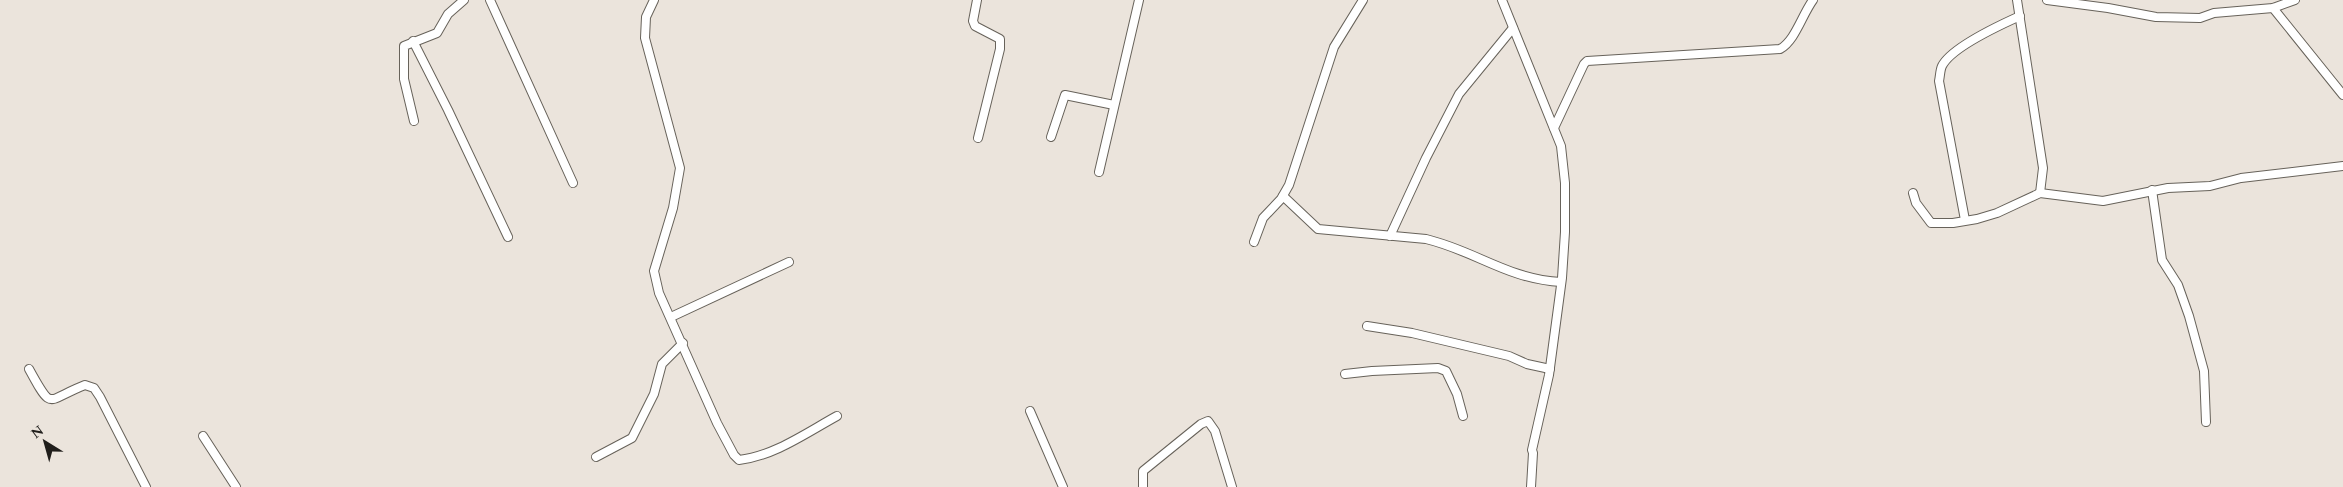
<svg xmlns="http://www.w3.org/2000/svg" width="2343" height="487" viewBox="0 0 2343 487" font-family="Spectral,serif">
	<style>
		.lines { fill: none; stroke-linecap: round; stroke-linejoin: round }
		.street-casing { stroke: #67625a; stroke-width: 10 }
		.street { stroke: #fff; stroke-width: 8 }
	</style>
	<rect width="100%" height="100%" fill="#ebe4dc"/>
	<g class="lines">
		<defs>
			<g id="street">
				<polyline points="490,0 573,183"/>
				<path d="M654 0 646 17 645 38 680 168 673 208 654 271 659 293 717 423 734 455 739 460C774 456 806 433 837 416"/>
				<polyline points="977,0 973,21 975,26 1000,39 1000,49 978,138"/>
				<polyline points="1502,0 1561,146 1565,183 1565,232 1562,278 1549,375 1532,450 1533,453 1531,487"/>
				<polyline points="2017,0 2043,168 2040,193"/>
				<polyline points="2047,0 2108,8 2156,17 2200,18 2214,13 2273,8 2295,0"/>
				<polyline points="2273,8 2343,95"/>
				<polyline points="413,41 448,110 508,237"/>
				<polyline points="414,121 404,79 404,46 437,33 448,14 464,0"/>
				<path d="M1554 128 1584 64 1587 61 1780 49C1795 41 1802 15 1813 0"/>
				<polyline points="1051,137 1065,95 1114,105"/>
				<polyline points="1099,172 1139,0"/>
				<polyline points="2152,190 2162,260 2178,285 2189,316 2204,371 2206,422"/>
				<polyline points="1913,193 1916,203 1931,223 1953,223 1977,219 1997,213 2040,193 2103,201 2168,188 2210,186 2241,178 2343,166"/>
				<path d="M1283 196 1318 229 1426 239C1476 251 1507 279 1561 282"/>
				<path d="M1965 220 1939 81C1940 77 1940 70 1942 66 1951 48 2000 25 2020 16"/>
				<polyline points="1390,236 1426,158 1459,94 1513,28"/>
				<polyline points="1254,242 1263,218 1281,199 1289,185 1334,47 1363,0"/>
				<polyline points="671,317 789,262"/>
				<polyline points="1367,326 1412,333 1509,356 1527,364 1550,369"/>
				<path d="M29 369C53 413 46 400 85 385L94 388 100 397 146 487"/>
				<polyline points="1345,374 1372,371 1438,368 1446,371 1457,394 1463,416"/>
				<polyline points="1030,411 1063,487"/>
				<polyline points="203,436 236,487"/>
				<polyline points="596,457 632,438 654,394 662,364 683,343"/>
				<polyline points="1143,487 1143,471 1201,424 1208,421 1215,431 1232,487"/>
			</g>
		</defs>
		<use href="#street" class="street-casing"/>
		<use href="#street" class="street"/>
	</g>
	<g transform="translate(45 442) rotate(323)" stroke="#ebe4dc" stroke-width="4" paint-order="stroke">
	<path d="M0-4L9 19L0 12L-9 19Z" fill="#201e1b"/>
	<text y="-8" font-size="14" font-weight="bold" text-anchor="middle" fill="#201e1b">N</text>
	</g>
</svg>
